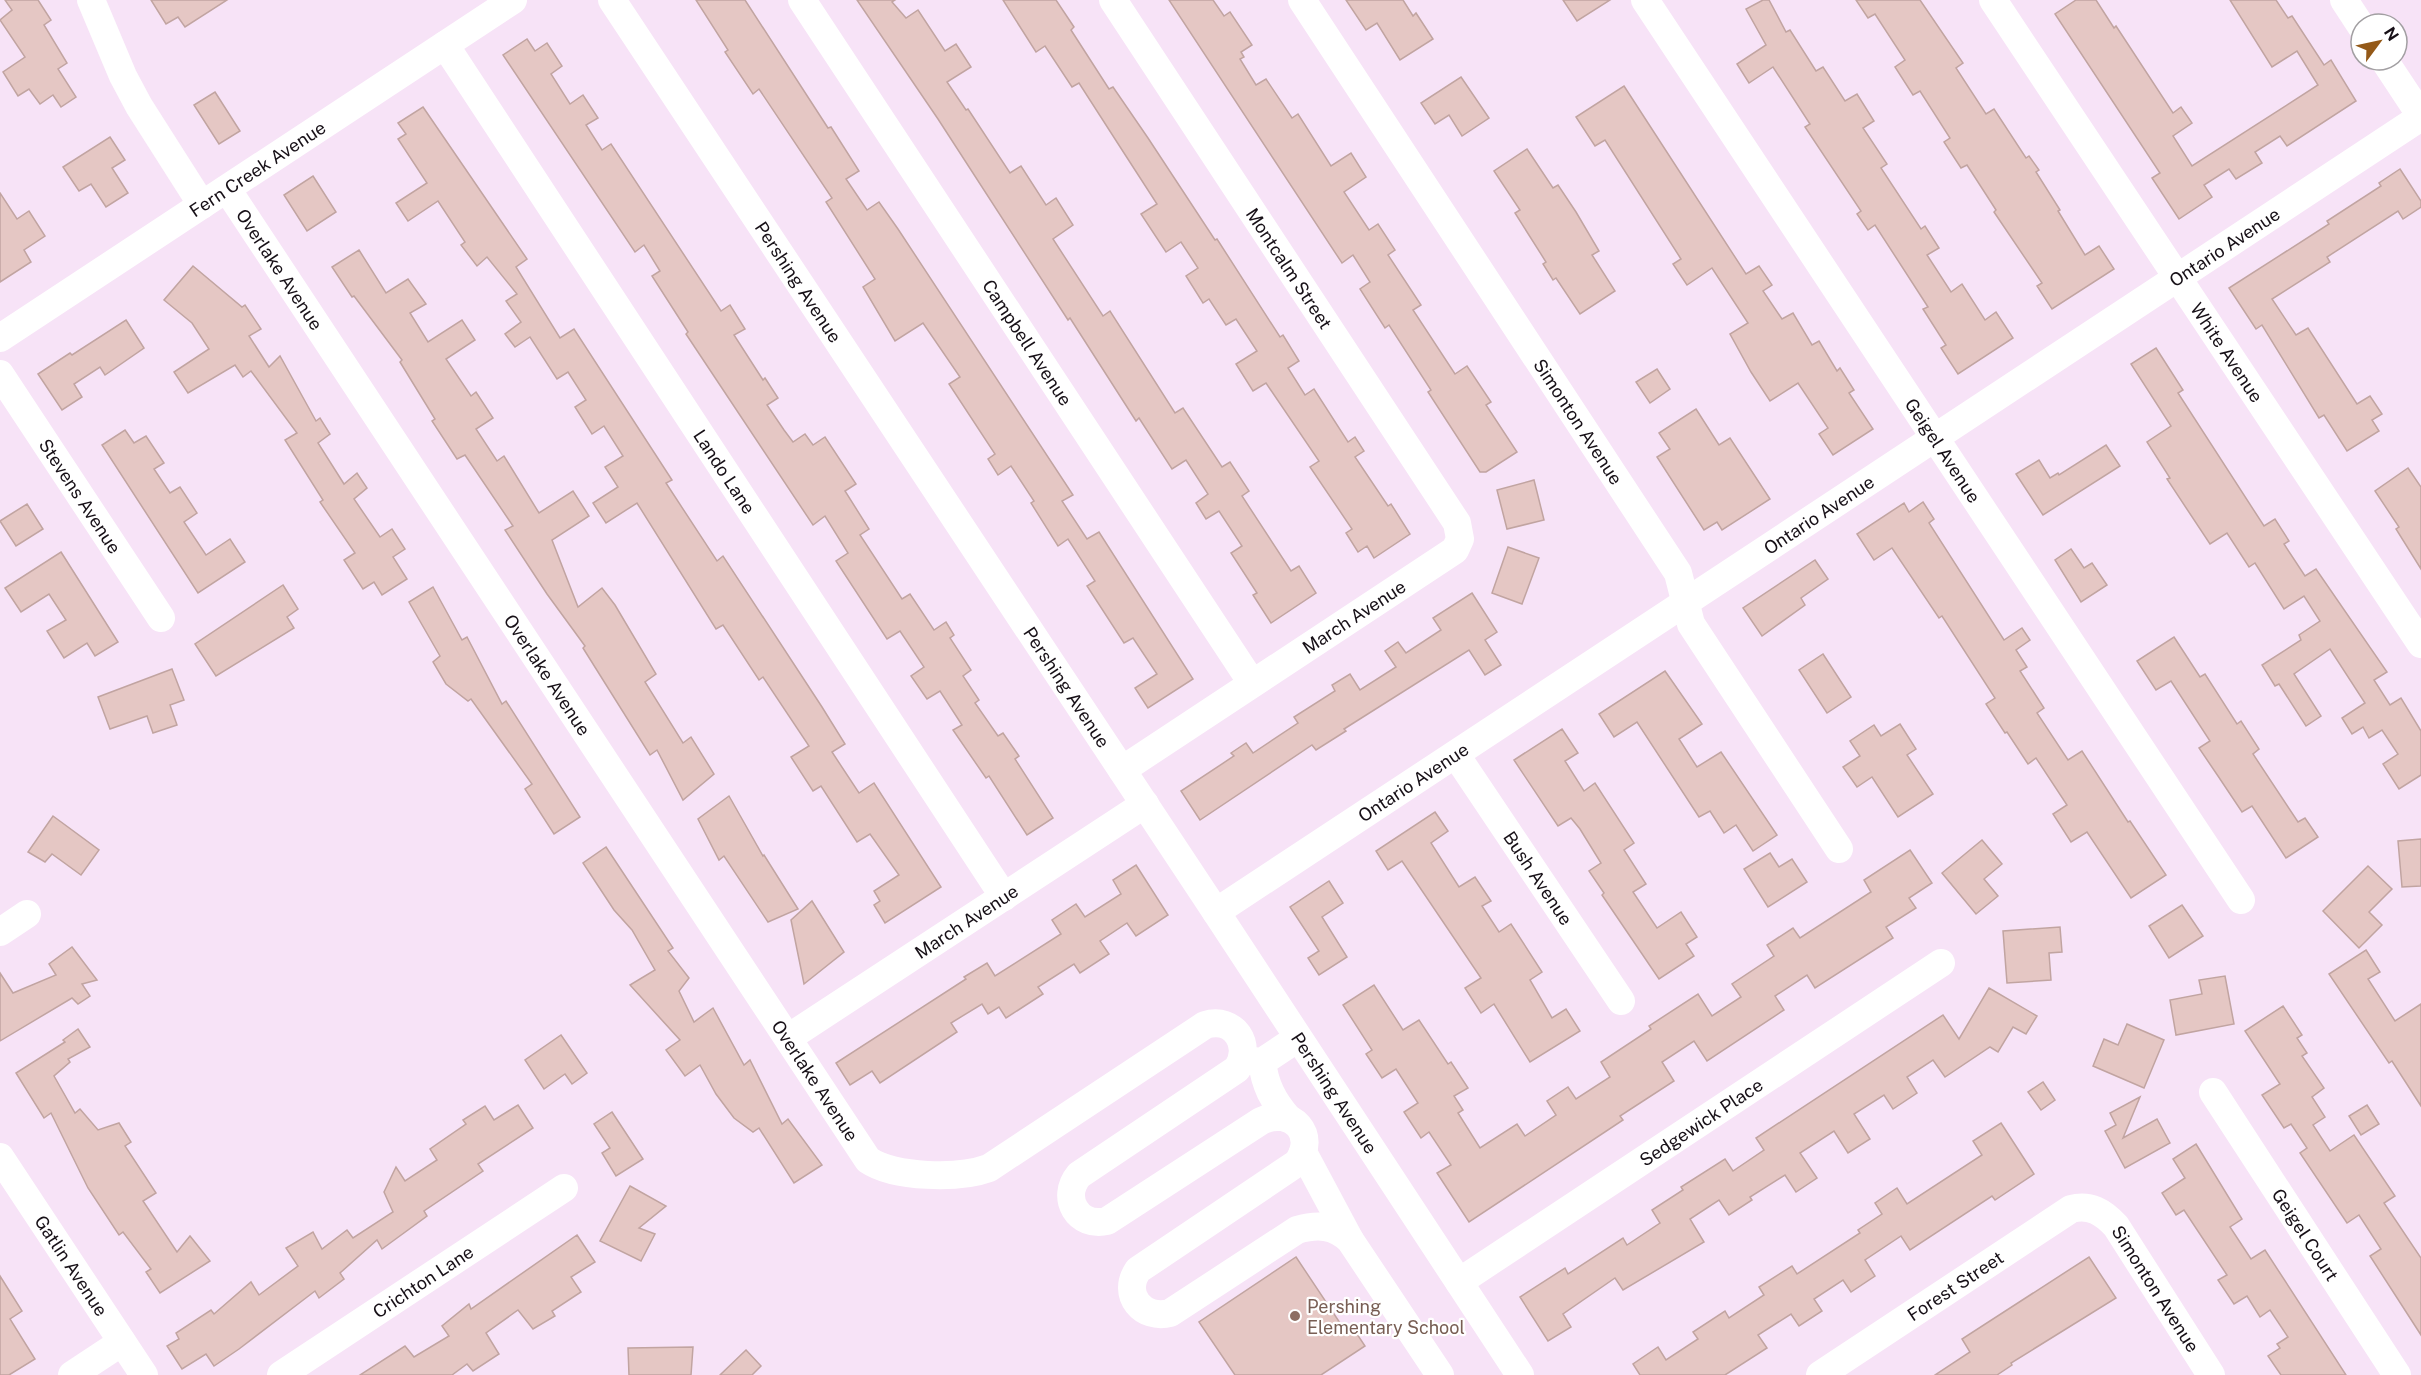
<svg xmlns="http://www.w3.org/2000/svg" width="2421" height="1375" viewBox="0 0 2421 1375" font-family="'Public Sans',sans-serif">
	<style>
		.building { fill: #e5c7c4; stroke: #c1a4a1; stroke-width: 1.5 }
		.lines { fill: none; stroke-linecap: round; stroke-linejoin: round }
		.minor { stroke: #fff; stroke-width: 28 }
		.education-dot { fill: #8d6e63; stroke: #fff; stroke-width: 2 }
		.labels { text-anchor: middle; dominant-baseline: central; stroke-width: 4.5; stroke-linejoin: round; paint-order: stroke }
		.street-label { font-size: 18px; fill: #171017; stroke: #fff }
		.education-label { font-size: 18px; fill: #785e54; stroke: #fff; text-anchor: start }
	</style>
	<rect width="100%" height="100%" fill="#f7e3f7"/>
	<g class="building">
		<polygon points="5,0 38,0 51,20 44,25 67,63 58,69 76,97 61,107 53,95 40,104 29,89 18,96 3,72 25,57 0,20 12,10"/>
		<polygon points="151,0 227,0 185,27 178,17 166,24"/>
		<polygon points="696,0 745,0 828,128 831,127 859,171 846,179 867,210 879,202 898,229 1073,495 1062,501 1087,539 1099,532 1193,679 1148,708 1135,688 1157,674 1133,638 1124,643 1087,586 1095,581 1068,539 1058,546 1031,503 1034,501 1011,466 998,475 988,459 995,454 949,384 960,377 923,323 895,341 863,287 875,279 826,202 832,198 759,89 753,94 725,52 728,50"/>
		<polygon points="857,0 895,0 892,2 906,18 918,10 945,51 956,44 971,67 947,82 966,110 968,109 1010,173 1021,166 1046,205 1056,198 1073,225 1053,239 1103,316 1110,311 1175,413 1183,408 1222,467 1230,462 1249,491 1242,496 1291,571 1299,566 1316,593 1271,623 1253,595 1257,593 1231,553 1242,546 1219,511 1206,519 1196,503 1208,494 1186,460 1172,469 1139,418 1136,421 1070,318 1068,320 938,119"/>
		<polygon points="1003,0 1056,0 1074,27 1071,30 1109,89 1113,87 1148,138 1215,240 1217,239 1280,337 1283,335 1299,361 1288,368 1305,395 1314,389 1348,442 1355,437 1364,451 1355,457 1388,506 1391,504 1410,534 1374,558 1367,546 1358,552 1346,533 1352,529 1310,467 1319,461 1266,383 1253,391 1236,364 1257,351 1236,319 1226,325 1209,299 1203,303 1186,276 1198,268 1181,242 1166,252 1141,214 1157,204 1124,153 1079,83 1072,87 1045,46 1036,52"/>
		<polygon points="1169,0 1213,0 1224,16 1230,12 1252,45 1241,52 1244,57 1240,59 1256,85 1266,79 1292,118 1298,114 1331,166 1351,153 1366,177 1344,192 1369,230 1378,224 1395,250 1388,255 1421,305 1413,310 1455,374 1467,366 1491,402 1486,405 1517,452 1486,472 1480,472 1428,392 1431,390 1389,325 1385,328 1360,289 1370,282 1353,255 1342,263"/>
		<polygon points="1346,0 1403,0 1413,16 1416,13 1433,39 1400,60 1377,23 1366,30"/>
		<polygon points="1563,0 1610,0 1577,21"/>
		<polygon points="1763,0 1769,0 1786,32 1790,30 1816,71 1823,67 1845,101 1857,94 1874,121 1863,128 1887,164 1881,168 1921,229 1925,226 1939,248 1927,255 1951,292 1962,284 1985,320 1996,312 2013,338 1958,374 1941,348 1946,345 1923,309 1928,307 1875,225 1868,230 1857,214 1861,211 1805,127 1810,124 1773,67 1749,83 1737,64 1766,45 1746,9"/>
		<polygon points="1856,0 1920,0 1963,63 1956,68 1986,114 1994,109 2026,158 2029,156 2039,170 2036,172 2060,210 2058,211 2085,255 2099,246 2114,269 2052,309 2037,286 2042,283 1994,212 1996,210 1967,165 1961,168 1944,142 1950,138 1920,91 1913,95 1895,67 1905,60 1875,14 1868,18"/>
		<polygon points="2076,0 2096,0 2114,28 2116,26 2173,113 2181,107 2192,123 2173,136 2192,166 2318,85 2297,51 2272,67 2230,0 2276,0 2288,18 2292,16 2324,65 2331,60 2356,101 2287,146 2280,136 2255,152 2262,163 2236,179 2229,169 2204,185 2212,197 2179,219 2152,178 2160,173 2055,14"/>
		<polygon points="527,39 535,51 547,43 562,66 551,74 570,104 583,95 598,118 586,125 602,150 611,144 721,311 730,305 745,329 734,335 763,380 765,378 778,398 767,405 784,430 793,442 805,434 813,445 825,437 856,484 845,491 869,529 860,535 902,599 910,594 934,630 946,622 954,635 950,638 971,670 963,676 979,700 975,703 998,736 1003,733 1019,756 1015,759 1053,818 1027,835 989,776 986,778 953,730 962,725 940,691 927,699 911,676 924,667 900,631 887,639 836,561 848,553 825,516 813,525 686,334 688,332 652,276 660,271 644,245 635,252 503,55"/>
		<polygon points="1461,77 1489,118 1462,136 1449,115 1435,124 1421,103"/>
		<polygon points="1624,86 1746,274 1759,266 1772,285 1763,291 1782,319 1793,313 1812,345 1819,341 1837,371 1840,368 1854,390 1849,393 1873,429 1833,455 1819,434 1828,428 1798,383 1770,401 1751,372 1730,334 1748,323 1712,268 1687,285 1673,264 1681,259 1605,140 1595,146 1576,117"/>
		<polygon points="215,92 240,131 219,144 194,105"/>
		<polygon points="423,107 527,259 516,267 560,338 574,329 672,480 666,483 717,561 723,556 822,707 845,744 832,752 859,793 874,783 941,887 885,923 874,905 880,901 874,891 899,875 870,834 857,842 821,786 813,791 791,757 809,746 763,677 759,680 723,625 716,629 637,503 606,523 593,503 618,487 605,467 623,456 604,426 592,434 575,407 586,400 568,372 557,379 530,337 515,347 505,334 521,322 506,301 517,294 487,257 477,266 461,245 465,242 438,201 408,221 396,203 427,183 398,139 406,134 398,123"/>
		<polygon points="110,137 125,160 112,168 128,193 106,207 91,184 79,191 63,167"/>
		<polygon points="1527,149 1553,188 1558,185 1576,212 1599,251 1592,255 1615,291 1580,314 1556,278 1553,280 1543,264 1546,262 1515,213 1520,210 1494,171"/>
		<polygon points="2400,169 2421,201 2421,207 2403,219 2398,211 2327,257 2330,262 2272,299 2296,335 2308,328 2357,404 2370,396 2382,414 2372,420 2379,431 2347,451 2324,415 2319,418 2262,325 2256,329 2229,288 2329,224 2327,221 2381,186 2379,183"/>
		<polygon points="313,176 336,212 307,231 284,195"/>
		<polygon points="0,193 17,219 29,211 45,236 24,250 31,262 0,282"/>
		<polygon points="359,250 386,293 408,279 426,304 410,313 428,342 462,320 475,340 446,359 471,396 476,392 493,418 476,429 497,461 504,456 539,513 573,491 589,516 552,540 578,607 602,588 615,605 656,674 645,682 683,743 691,737 714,774 683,800 657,750 650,755 583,648 585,646 547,594 505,530 513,526 465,455 457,459 432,421 435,419 400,362 402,360 354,296 352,297 332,267"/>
		<polygon points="193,266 242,307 245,305 261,329 249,336 269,367 280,356 316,421 320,418 330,434 318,443 344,484 357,473 367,488 354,499 380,537 392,529 405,549 393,557 407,579 382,595 374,582 363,589 344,560 355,553 320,502 323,500 285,440 297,433 251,371 243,377 235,365 188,393 174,372 209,349 192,323 164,300"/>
		<polygon points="126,320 144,348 105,375 100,367 74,384 82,397 62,410 38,374 70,353 72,355"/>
		<polygon points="2156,348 2183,390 2178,393 2264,526 2275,519 2289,541 2284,544 2305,576 2316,569 2387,672 2374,680 2390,705 2401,698 2421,731 2421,775 2399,789 2383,764 2398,754 2382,730 2369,738 2363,727 2352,734 2342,718 2365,703 2330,649 2294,674 2321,716 2306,726 2279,684 2275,686 2262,665 2301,640 2299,635 2320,621 2304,596 2284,609 2255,563 2249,567 2227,533 2210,544 2167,479 2170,478 2147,442 2171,426 2131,364"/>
		<polygon points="1657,369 1670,389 1650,403 1636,382"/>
		<polygon points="1696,409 1719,445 1730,438 1770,499 1722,530 1717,522 1704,530 1657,457 1670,449 1659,433"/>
		<polygon points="125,430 134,443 146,436 164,463 154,469 170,493 180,487 197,513 184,522 206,555 230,539 245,562 198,593 102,445"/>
		<polygon points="2106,445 2120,466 2043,515 2016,474 2039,460 2050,478 2058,473 2059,475"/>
		<polygon points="2408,468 2421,487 2421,569 2396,529 2399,527 2375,491"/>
		<polygon points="1534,480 1544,520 1507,529 1497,490"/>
		<polygon points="1923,502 1934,519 1929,523 2004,640 2022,628 2030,640 2016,650 2027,667 2020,671 2044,708 2037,713 2068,760 2082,751 2128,822 2130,821 2166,875 2131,898 2087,832 2071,842 2053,814 2067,805 2036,758 2028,764 2007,732 2005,733 1986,704 1995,698 1942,616 1939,618 1892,548 1874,560 1857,534 1904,503 1909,512"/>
		<polygon points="27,504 43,529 16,546 0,521"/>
		<polygon points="1508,547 1539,558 1522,604 1492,593"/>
		<polygon points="2071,549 2084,568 2092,563 2107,585 2081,602 2055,560"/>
		<polygon points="61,552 118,642 95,656 87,643 64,658 47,631 66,620 49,594 21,612 5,588"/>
		<polygon points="1815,560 1828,579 1801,598 1805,605 1762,636 1743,608"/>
		<polygon points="283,585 298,609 287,617 294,628 216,676 195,644"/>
		<polygon points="433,587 462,640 467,637 502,704 506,701 580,817 554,834 525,789 532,784 471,699 468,701 446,684 433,662 440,656 409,602"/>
		<polygon points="1472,593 1497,632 1485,640 1501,665 1485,675 1469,650 1344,729 1346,731 1316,750 1312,745 1200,820 1181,791 1234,756 1231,753 1246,743 1253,753 1298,723 1294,717 1335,691 1332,685 1350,674 1360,690 1396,667 1385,651 1398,642 1406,653 1441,630 1433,618"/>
		<polygon points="2174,637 2200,677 2205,674 2237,724 2241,721 2259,749 2253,754 2298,822 2305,818 2318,837 2286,858 2252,806 2242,812 2218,776 2199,748 2210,741 2171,681 2156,690 2137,661"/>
		<polygon points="1823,654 1851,697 1827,713 1799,670"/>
		<polygon points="172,669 184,700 170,705 177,725 153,733 147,716 110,729 98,697"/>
		<polygon points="1665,671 1702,724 1679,739 1697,767 1721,752 1777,835 1753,851 1736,825 1724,833 1710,811 1699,817 1637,722 1614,737 1599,714"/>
		<polygon points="1900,724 1916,749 1907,755 1933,794 1898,817 1872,777 1857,787 1843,767 1860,756 1850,741 1874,725 1881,736"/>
		<polygon points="1562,729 1578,753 1565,761 1584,791 1595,783 1634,843 1624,850 1646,884 1633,892 1657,928 1681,912 1697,937 1686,944 1694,956 1659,979 1602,895 1604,893 1589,871 1601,863 1580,829 1571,818 1558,826 1514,760"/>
		<polygon points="729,796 763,856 764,855 798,909 768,922 724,856 719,860 698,819"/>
		<polygon points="1435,812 1448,831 1431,843 1459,887 1475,877 1491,901 1482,906 1499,932 1511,924 1542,972 1530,980 1552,1018 1566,1009 1580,1031 1530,1062 1494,1004 1481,1013 1465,988 1481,978 1402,861 1388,870 1376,851"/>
		<polygon points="53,816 99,850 81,875 52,854 45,862 28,852"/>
		<polygon points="2421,839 2421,886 2402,887 2398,841"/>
		<polygon points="1982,840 2002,864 1984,879 1998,896 1976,914 1942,873"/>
		<polygon points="606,847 673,948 668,951 689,978 679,991 694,1022 713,1008 744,1065 750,1060 782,1124 788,1119 822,1165 794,1183 759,1128 753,1132 734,1118 716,1094 700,1065 685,1076 666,1050 680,1040 630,985 655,970 632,930 614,910 583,863"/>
		<polygon points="1910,850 1932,883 1909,898 1916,908 1886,927 1893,938 1815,988 1807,975 1775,996 1784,1010 1707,1061 1694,1041 1662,1062 1674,1081 1620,1116 1623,1120 1469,1222 1437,1173 1451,1165 1429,1132 1421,1138 1404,1112 1418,1103 1396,1069 1382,1078 1366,1054 1372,1050 1343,1005 1374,985 1403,1030 1419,1020 1448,1064 1451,1062 1468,1088 1454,1096 1463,1110 1458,1113 1480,1148 1517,1124 1525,1136 1556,1115 1547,1101 1568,1087 1576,1099 1610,1077 1601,1062 1651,1029 1649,1026 1698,994 1712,1016 1741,997 1732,984 1774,956 1767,945 1793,928 1800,938 1871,892 1864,880"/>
		<polygon points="1770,853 1779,867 1792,859 1807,882 1768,907 1744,869"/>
		<polygon points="1136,865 1168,915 1136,936 1127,923 1100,941 1109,954 1080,973 1074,964 1038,987 1043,994 1006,1018 999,1007 988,1014 982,1004 951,1023 957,1032 880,1083 872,1071 850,1085 836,1063 966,979 964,977 987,963 995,976 1061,934 1052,920 1076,904 1085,917 1121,894 1113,880"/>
		<polygon points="2368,866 2392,889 2369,912 2382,925 2359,948 2323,911"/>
		<polygon points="1329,881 1343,903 1322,917 1347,957 1319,975 1308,958 1319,951 1290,907"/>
		<polygon points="812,901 844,952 804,984 791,920"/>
		<polygon points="2182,905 2203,936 2169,958 2149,926"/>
		<polygon points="2060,927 2062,952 2049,953 2051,980 2007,983 2003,931"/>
		<polygon points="72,947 97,980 82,984 90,996 78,1004 72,998 0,1041 0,973 13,993 56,975 49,964"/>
		<polygon points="2366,950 2380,972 2368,979 2395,1021 2421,1004 2421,1106 2392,1061 2389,1063 2329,974"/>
		<polygon points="2225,976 2234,1024 2176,1035 2170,1000 2202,994 2199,980"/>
		<polygon points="1989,988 2037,1016 2026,1034 2013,1027 1998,1052 1990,1047 1945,1077 1933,1060 1907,1077 1917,1093 1893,1109 1884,1095 1854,1114 1870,1139 1848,1153 1834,1131 1800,1153 1817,1178 1796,1192 1785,1175 1750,1197 1752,1200 1729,1215 1719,1200 1690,1219 1704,1242 1623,1290 1615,1278 1563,1314 1571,1327 1548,1341 1520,1297 1565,1268 1568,1274 1623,1238 1627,1245 1660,1223 1652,1210 1683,1190 1681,1187 1725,1159 1733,1171 1764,1150 1756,1138 1943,1015 1959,1039"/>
		<polygon points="2283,1006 2302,1035 2297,1038 2307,1053 2302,1056 2324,1088 2312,1097 2325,1117 2313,1125 2330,1151 2354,1135 2395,1196 2384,1203 2421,1258 2421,1335 2370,1256 2381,1249 2359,1215 2347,1223 2300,1153 2307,1148 2291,1124 2284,1128 2262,1095 2280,1084 2245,1031"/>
		<polygon points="2127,1024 2164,1040 2144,1088 2093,1066 2104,1039 2118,1045"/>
		<polygon points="78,1029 90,1047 68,1059 70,1062 54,1076 75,1113 80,1109 98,1130 119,1123 131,1142 125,1146 156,1193 143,1201 177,1252 190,1236 210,1261 160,1293 146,1272 151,1269 123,1232 119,1235 88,1188 51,1113 44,1118 16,1073 65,1042 63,1040"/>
		<polygon points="561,1035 587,1073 572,1084 565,1074 544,1089 525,1060"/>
		<polygon points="2043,1082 2055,1100 2041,1110 2028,1092"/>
		<polygon points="2140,1097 2123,1138 2157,1119 2170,1143 2125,1168 2105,1131 2116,1125 2110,1113"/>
		<polygon points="518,1105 533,1128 478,1164 483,1171 424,1211 427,1216 382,1249 377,1240 340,1273 344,1279 319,1298 315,1291 239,1349 214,1366 206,1354 182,1369 167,1346 179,1339 176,1333 211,1310 214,1314 251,1282 259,1295 298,1266 286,1248 313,1232 322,1249 347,1230 353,1238 393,1212 384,1192 396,1167 405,1181 437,1160 430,1149 466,1124 463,1120 485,1106 494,1120"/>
		<polygon points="2367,1105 2379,1124 2361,1135 2349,1116"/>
		<polygon points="612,1112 643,1159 616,1176 602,1153 610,1148 594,1124"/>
		<polygon points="2001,1123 2034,1174 1995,1200 1992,1196 1910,1250 1901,1236 1865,1260 1875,1276 1851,1292 1843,1280 1814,1299 1822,1311 1799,1326 1791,1314 1758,1335 1767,1348 1725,1375 1640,1375 1633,1364 1658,1347 1666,1360 1698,1339 1693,1332 1725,1311 1729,1318 1764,1295 1759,1287 1792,1266 1797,1274 1860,1233 1858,1230 1882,1214 1875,1203 1897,1188 1907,1204 1982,1155 1973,1141"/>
		<polygon points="2196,1144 2242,1219 2230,1227 2251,1259 2265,1250 2346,1375 2281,1375 2268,1356 2280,1348 2277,1344 2288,1337 2270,1310 2260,1317 2247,1296 2234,1304 2218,1280 2227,1275 2184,1210 2176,1215 2162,1193 2185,1178 2173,1159"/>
		<polygon points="630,1186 666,1206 639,1228 655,1234 641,1261 600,1241"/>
		<polygon points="577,1235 595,1262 571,1277 581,1292 552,1311 555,1316 533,1329 518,1310 486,1333 499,1354 473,1371 467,1364 452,1375 360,1375 405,1346 414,1357 449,1336 442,1326 469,1304 471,1309"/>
		<polygon points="1296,1257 1346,1332 1353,1328 1365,1346 1321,1375 1235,1375 1199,1322"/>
		<polygon points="2089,1257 2116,1298 2011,1363 2012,1365 1997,1375 1935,1375 1970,1352 1962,1339"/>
		<polygon points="0,1276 22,1311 10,1319 35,1359 9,1375 0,1375"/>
		<polygon points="693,1347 691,1375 629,1375 628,1348"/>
		<polygon points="746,1350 761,1366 752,1375 720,1375"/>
	</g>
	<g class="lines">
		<g class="minor">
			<polyline points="91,0 123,76 139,106 202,205"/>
			<path id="s1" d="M612 0 1216 912 1520 1375"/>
			<path id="s2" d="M802 0 1252 683"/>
			<path id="s3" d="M1113 0 1457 523 1460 539 1455 550 1122 770"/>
			<path id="s4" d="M1302 0 1678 573 1691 624 1839 849"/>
			<path id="s5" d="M1645 0 2241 900"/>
			<path id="s6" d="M1993 0 2421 644"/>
			<polyline points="2344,0 2361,26"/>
			<path id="s7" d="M445 45 1004 897"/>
			<polyline points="2384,60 2421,116"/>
			<path id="s8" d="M227 189 868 1160C895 1178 959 1179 989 1168L1205 1025C1234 1016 1253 1045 1237 1069L1079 1175C1060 1198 1078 1228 1107 1221L1261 1121C1292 1106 1318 1135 1297 1163L1138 1270C1121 1295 1143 1320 1170 1313L1297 1230C1318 1224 1334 1225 1350 1240L1440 1375"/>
			<path id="s9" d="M0 338 513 0"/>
			<path id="s10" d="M0 374 161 618"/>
			<path id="s11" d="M1456 755 1621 1001"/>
			<path id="s12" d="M1216 912 2421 117"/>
			<polyline points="0,932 27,914"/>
			<path id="s13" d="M788 1038 1145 804"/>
			<polyline points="1242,1060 1262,1062 1298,1038"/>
			<path d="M1262 1062C1265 1085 1273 1101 1288 1118"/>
			<path id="s14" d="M2213 1092 2397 1375"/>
			<polyline points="1303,1152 1350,1240"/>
			<path id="s15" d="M0 1157 144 1375"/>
			<path id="s16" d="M1459 1282 1941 963"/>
			<polyline points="72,1375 122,1342"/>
			<path id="s17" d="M281 1375 564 1188"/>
			<path id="s18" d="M1820 1375 2071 1209C2090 1204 2103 1212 2116 1226L2211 1375"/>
		</g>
	</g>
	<circle class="education-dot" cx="1295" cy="1316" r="6"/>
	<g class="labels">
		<g class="street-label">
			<text stroke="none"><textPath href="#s9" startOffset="308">Fern Creek Avenue</textPath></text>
			<text stroke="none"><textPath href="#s12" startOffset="1208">Ontario Avenue</textPath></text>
			<text stroke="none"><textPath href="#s3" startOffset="321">Montcalm Street</textPath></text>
			<text stroke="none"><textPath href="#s8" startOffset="96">Overlake Avenue</textPath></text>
			<text stroke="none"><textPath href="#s1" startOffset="338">Pershing Avenue</textPath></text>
			<text stroke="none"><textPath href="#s2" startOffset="410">Campbell Avenue</textPath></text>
			<text stroke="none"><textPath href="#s6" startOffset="423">White Avenue</textPath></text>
			<text stroke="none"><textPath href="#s4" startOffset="504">Simonton Avenue</textPath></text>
			<text stroke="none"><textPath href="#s5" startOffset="540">Geigel Avenue</textPath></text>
			<text stroke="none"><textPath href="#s7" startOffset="510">Lando Lane</textPath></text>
			<text stroke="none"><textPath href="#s10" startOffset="146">Stevens Avenue</textPath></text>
			<text stroke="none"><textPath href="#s12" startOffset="722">Ontario Avenue</textPath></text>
			<text transform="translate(1354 617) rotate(-33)">March Avenue</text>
			<text stroke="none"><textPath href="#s8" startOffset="582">Overlake Avenue</textPath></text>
			<text stroke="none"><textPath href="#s1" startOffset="824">Pershing Avenue</textPath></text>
			<text stroke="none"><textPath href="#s12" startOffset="236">Ontario Avenue</textPath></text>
			<text stroke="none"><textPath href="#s11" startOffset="148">Bush Avenue</textPath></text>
			<text stroke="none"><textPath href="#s13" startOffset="213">March Avenue</textPath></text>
			<text stroke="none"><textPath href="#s8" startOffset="1068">Overlake Avenue</textPath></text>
			<text stroke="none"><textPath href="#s1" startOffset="1310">Pershing Avenue</textPath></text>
			<text stroke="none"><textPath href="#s16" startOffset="290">Sedgewick Place</textPath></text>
			<text stroke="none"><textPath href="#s14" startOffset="170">Geigel Court</textPath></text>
			<text stroke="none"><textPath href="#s15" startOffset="130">Gatlin Avenue</textPath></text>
			<text stroke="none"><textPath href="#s17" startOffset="170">Crichton Lane</textPath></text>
			<text stroke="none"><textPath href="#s18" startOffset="162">Forest Street</textPath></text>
			<text stroke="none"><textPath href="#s18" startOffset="426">Simonton Avenue</textPath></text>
		</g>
		<g class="education-label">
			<text x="1307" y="1306">Pershing<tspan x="1307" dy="21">Elementary School</tspan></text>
		</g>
	</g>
	<g transform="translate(2379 42) rotate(57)"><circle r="28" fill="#ffffff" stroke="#a29fa2" stroke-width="1.5"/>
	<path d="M0-4.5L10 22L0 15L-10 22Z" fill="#945918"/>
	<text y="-9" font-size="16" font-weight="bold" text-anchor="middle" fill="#171017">N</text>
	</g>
</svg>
